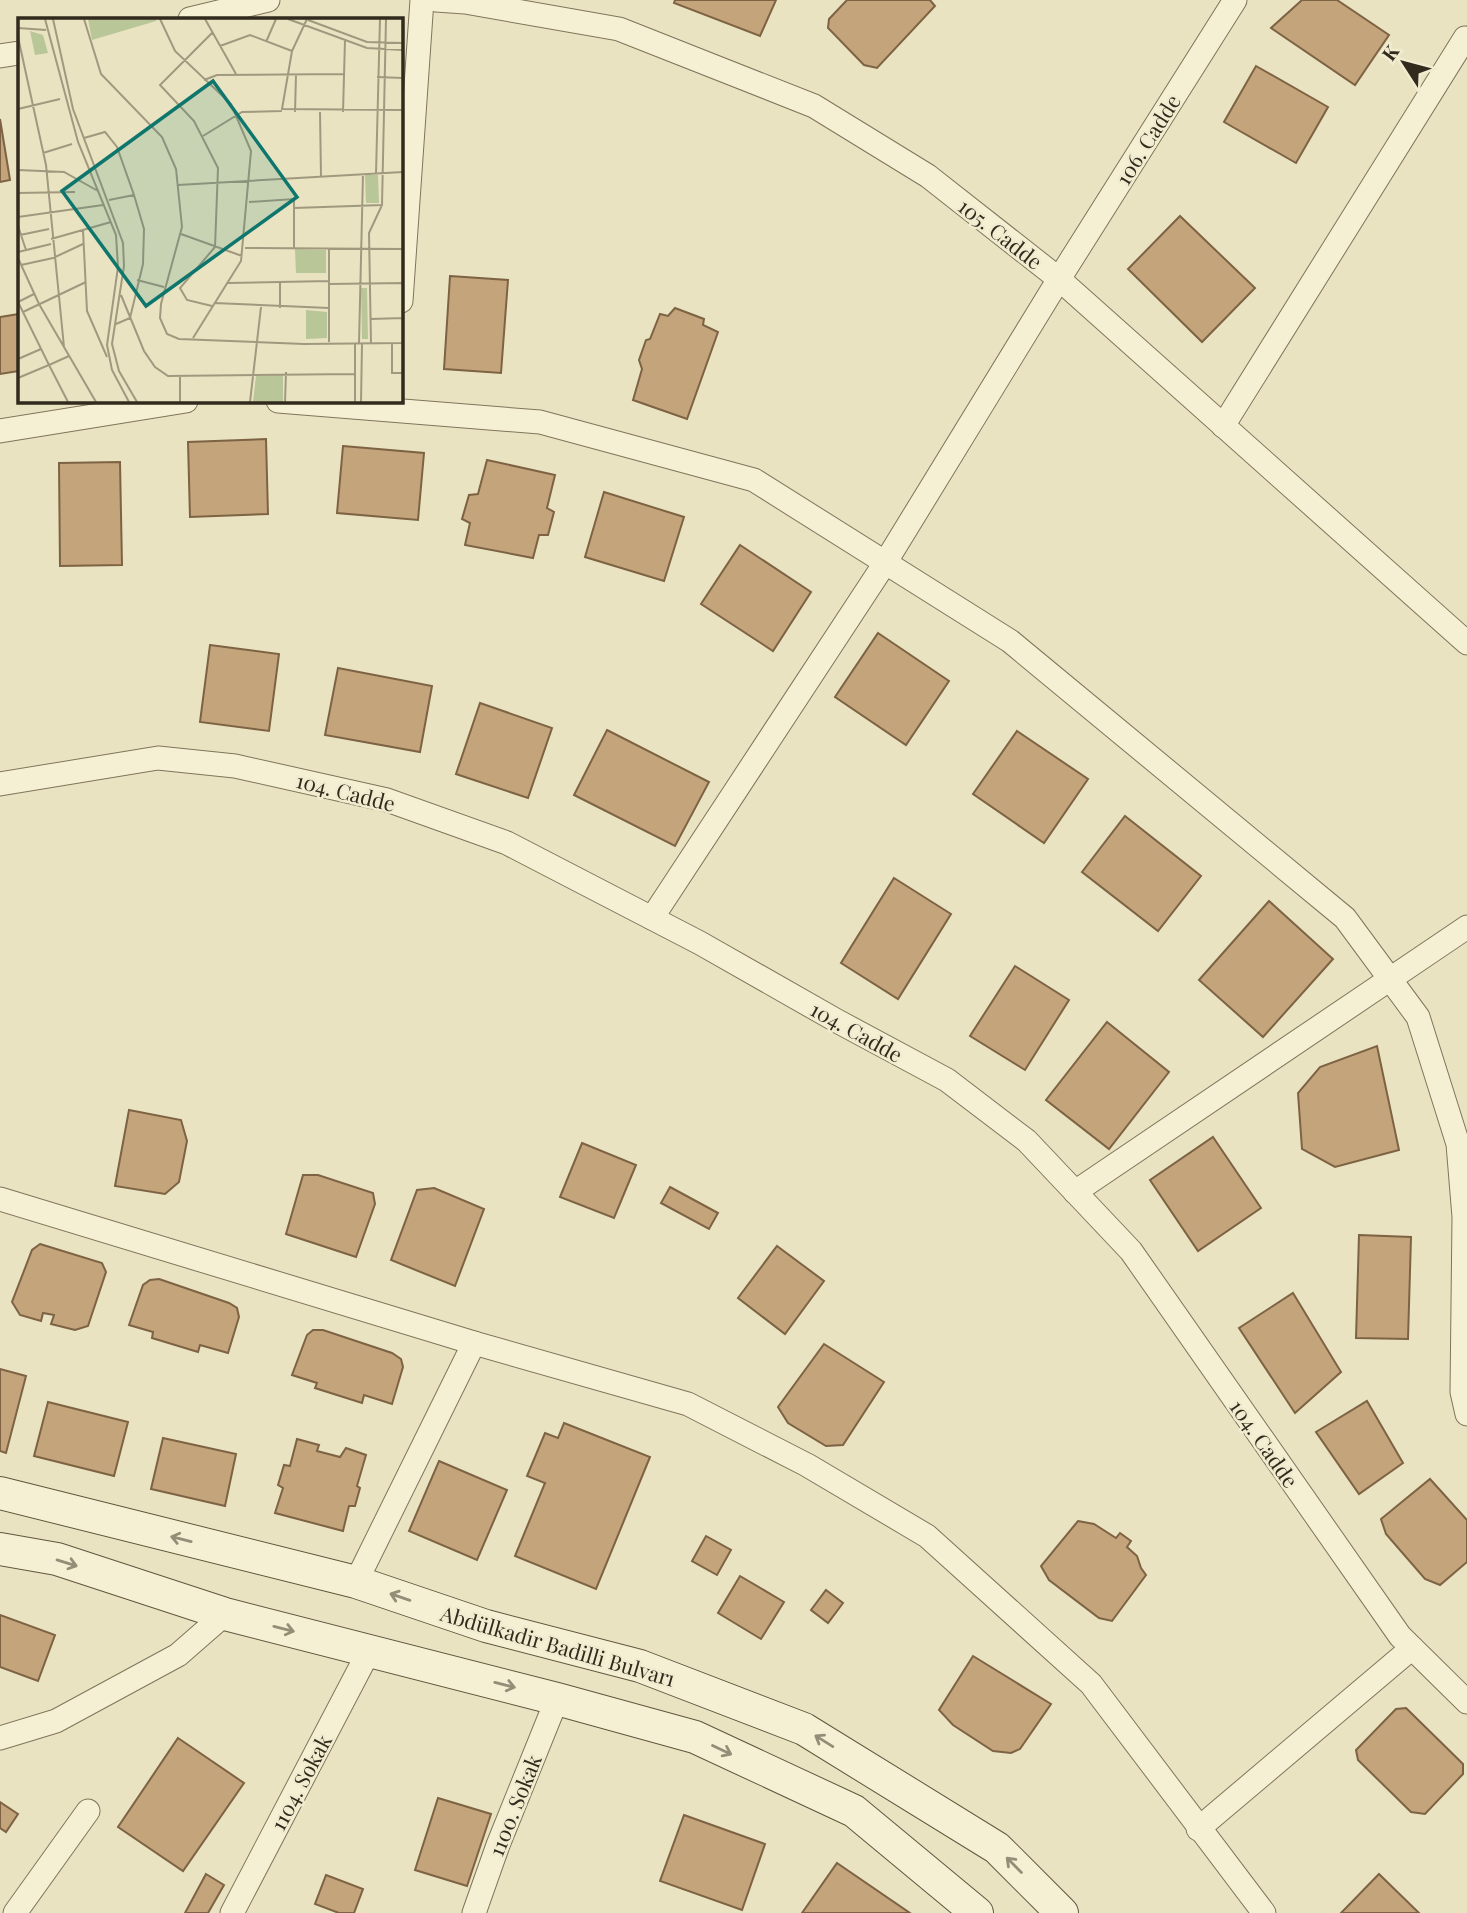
<svg xmlns="http://www.w3.org/2000/svg" width="1467" height="1913" viewBox="0 0 1467 1913" font-family="'Playfair Display',serif">
	<style>
		.building { fill: #c3a47b; stroke: #7d6343; stroke-width: 2 }
		.lines { fill: none; stroke-linecap: round; stroke-linejoin: round }
		.street-casing { stroke: #81745b; stroke-width: 25 }
		.secondary-casing { stroke: #62563e; stroke-width: 34 }
		.street { stroke: #f5f0d4; stroke-width: 23 }
		.secondary { stroke: #f5f0d4; stroke-width: 32 }
		.oneway { stroke: #948d78 }
		.labels { text-anchor: middle; dominant-baseline: central; stroke-width: 5; stroke-linejoin: round; paint-order: stroke }
		.street-label { font-size: 21px; fill: #322a1d; stroke: #f1ecd0 }
		.inset-road { fill: none; stroke: #a0997f; stroke-width: 2 }
		.view { fill: #0f766e; fill-opacity: 0.15; stroke: #0f766e; stroke-width: 3.5 }
		.inset-edge { fill: none; stroke: #322a1d; stroke-width: 3.5 }
	</style>
	<rect width="100%" height="100%" fill="#e9e3c1"/>
	<g class="building">
		<polygon points="675,0 776,0 760,36 674,3"/>
		<polygon points="847,0 930,0 935,6 877,68 864,65 828,28 829,19"/>
		<polygon points="1302,0 1337,0 1389,35 1355,85 1271,28"/>
		<polygon points="1256,66 1328,107 1296,163 1224,122"/>
		<polygon points="0,119 10,180 0,182"/>
		<polygon points="1180,216 1255,288 1202,342 1128,269"/>
		<polygon points="450,276 508,280 501,373 444,369"/>
		<polygon points="675,308 704,319 703,325 718,332 687,419 633,400 642,369 639,360 646,340 650,339 660,314 668,316"/>
		<polygon points="19,314 19,371 0,374 0,317"/>
		<polygon points="266,439 268,514 190,517 188,442"/>
		<polygon points="343,446 424,453 418,520 337,513"/>
		<polygon points="487,460 555,475 547,508 554,512 548,535 539,535 533,558 465,545 470,523 462,519 469,495 478,494"/>
		<polygon points="120,462 122,565 60,566 59,463"/>
		<polygon points="604,492 684,517 664,581 585,557"/>
		<polygon points="740,545 811,592 773,651 701,604"/>
		<polygon points="878,633 949,681 906,745 835,697"/>
		<polygon points="210,645 279,654 269,731 200,722"/>
		<polygon points="338,668 432,686 420,752 325,735"/>
		<polygon points="480,703 552,728 528,798 456,774"/>
		<polygon points="607,730 709,782 675,846 574,795"/>
		<polygon points="1017,731 1088,779 1044,843 973,794"/>
		<polygon points="1125,816 1201,876 1158,931 1082,872"/>
		<polygon points="894,878 951,914 898,999 841,963"/>
		<polygon points="1269,901 1333,959 1263,1037 1199,980"/>
		<polygon points="1015,966 1069,1000 1025,1070 970,1036"/>
		<polygon points="1107,1022 1169,1072 1109,1149 1046,1100"/>
		<polygon points="1377,1046 1399,1150 1335,1167 1302,1149 1298,1093 1320,1067"/>
		<polygon points="129,1110 181,1120 187,1141 179,1182 165,1194 115,1186"/>
		<polygon points="1213,1137 1261,1208 1198,1251 1150,1180"/>
		<polygon points="582,1143 636,1165 614,1218 560,1197"/>
		<polygon points="303,1175 318,1175 373,1193 375,1204 356,1257 286,1234"/>
		<polygon points="670,1187 718,1213 709,1229 661,1203"/>
		<polygon points="434,1188 484,1209 455,1286 391,1260 417,1190"/>
		<polygon points="1359,1235 1411,1237 1408,1339 1356,1338"/>
		<polygon points="40,1244 102,1263 106,1272 88,1326 75,1330 51,1324 54,1315 43,1313 41,1321 20,1315 12,1302 32,1250"/>
		<polygon points="777,1246 824,1281 785,1334 738,1298"/>
		<polygon points="159,1279 229,1303 237,1308 239,1317 228,1353 200,1345 198,1352 152,1338 153,1332 129,1325 143,1285 150,1280"/>
		<polygon points="1293,1293 1341,1372 1295,1413 1239,1328"/>
		<polygon points="313,1330 323,1330 392,1353 401,1359 403,1367 392,1404 364,1395 362,1403 315,1388 317,1383 292,1375 307,1335"/>
		<polygon points="824,1344 884,1382 843,1445 826,1446 788,1423 778,1407"/>
		<polygon points="0,1369 26,1376 6,1453 0,1451"/>
		<polygon points="1367,1401 1403,1463 1359,1494 1316,1432"/>
		<polygon points="48,1402 128,1422 114,1476 34,1456"/>
		<polygon points="564,1423 650,1457 596,1589 515,1556 545,1483 527,1476 545,1433 558,1438"/>
		<polygon points="163,1438 236,1454 225,1506 151,1489"/>
		<polygon points="297,1439 319,1445 317,1451 340,1457 346,1448 366,1455 357,1486 360,1488 355,1506 349,1506 343,1531 275,1513 283,1488 278,1485 284,1465 290,1466"/>
		<polygon points="439,1461 507,1490 477,1560 409,1531"/>
		<polygon points="1430,1479 1467,1520 1467,1562 1440,1585 1425,1579 1386,1534 1381,1519"/>
		<polygon points="1078,1521 1094,1524 1116,1538 1120,1533 1131,1541 1127,1547 1137,1556 1141,1568 1146,1575 1112,1621 1099,1618 1049,1580 1041,1566"/>
		<polygon points="706,1536 731,1550 717,1575 692,1561"/>
		<polygon points="740,1576 784,1602 761,1639 718,1613"/>
		<polygon points="826,1590 843,1603 828,1623 811,1610"/>
		<polygon points="0,1615 55,1635 38,1681 0,1667"/>
		<polygon points="973,1656 1051,1704 1020,1749 1011,1753 993,1751 953,1725 939,1710"/>
		<polygon points="1406,1708 1463,1764 1463,1774 1425,1814 1411,1812 1358,1760 1356,1750 1396,1709"/>
		<polygon points="178,1738 244,1783 183,1871 118,1827"/>
		<polygon points="438,1798 491,1814 467,1886 415,1870"/>
		<polygon points="0,1802 18,1814 6,1832 0,1828"/>
		<polygon points="684,1815 765,1844 742,1910 660,1881"/>
		<polygon points="837,1863 910,1913 802,1913"/>
		<polygon points="206,1874 224,1885 208,1913 185,1913"/>
		<polygon points="1379,1874 1419,1913 1341,1913"/>
		<polygon points="326,1875 363,1889 354,1913 339,1913 315,1904"/>
	</g>
	<g class="lines">
		<defs>
			<g id="street">
				<polyline points="436,0 465,2 619,29 814,106 928,176 1059,279 1467,643"/>
				<polyline points="190,19 268,0"/>
				<polyline points="0,56 19,53"/>
				<polyline points="401,301 422,0"/>
				<polyline points="278,401 540,422 754,480 1010,641 1345,918 1418,1017 1458,1144 1464,1217 1462,1392 1467,1414"/>
				<polyline points="1223,426 1465,38 1467,40"/>
				<polyline points="0,431 186,401"/>
				<polyline points="0,784 158,758 235,766 387,800 507,843 700,943 839,1022 947,1080 1027,1141 1131,1251 1400,1636 1467,1702"/>
				<polyline points="652,918 885,563 1059,279 1235,0"/>
				<polyline points="1075,1192 1467,927"/>
				<polyline points="0,1199 474,1343 356,1582"/>
				<polyline points="474,1343 688,1404 807,1465 927,1536 1091,1684 1264,1913"/>
				<polyline points="0,1738 56,1721 178,1655 225,1614"/>
				<polyline points="1198,1829 1412,1648"/>
				<polyline points="15,1913 88,1811"/>
				<polyline points="232,1913 369,1651"/>
				<polyline points="474,1913 498,1845 557,1699"/>
			</g>
			<g id="secondary">
				<polyline points="0,1493 356,1582 486,1626 640,1666 804,1729 997,1848 1062,1913"/>
				<polyline points="0,1549 57,1559 225,1614 557,1699 695,1737 854,1811 977,1913"/>
			</g>
		</defs>
		<use href="#street" class="street-casing"/>
		<use href="#secondary" class="secondary-casing"/>
		<use href="#street" class="street"/>
		<use href="#secondary" class="secondary"/>
	</g>
	<defs><path id="oneway-shaft" d="M-6 0H5M1.5-3L5.5 0L1.5 3" fill="none" stroke-width="1.6" stroke-linecap="round" stroke-linejoin="round" transform="scale(1.75)"/></defs>
	<g class="oneway">
		<use href="#oneway-shaft" transform="translate(181 1539) rotate(-166)"/>
		<use href="#oneway-shaft" transform="translate(67 1563) rotate(17)"/>
		<use href="#oneway-shaft" transform="translate(400 1597) rotate(-161)"/>
		<use href="#oneway-shaft" transform="translate(284 1629) rotate(14)"/>
		<use href="#oneway-shaft" transform="translate(505 1685) rotate(14)"/>
		<use href="#oneway-shaft" transform="translate(824 1741) rotate(-148)"/>
		<use href="#oneway-shaft" transform="translate(722 1750) rotate(25)"/>
		<use href="#oneway-shaft" transform="translate(1014 1865) rotate(-135)"/>
	</g>
	<g class="labels">
		<g class="street-label">
			<text transform="translate(1147 139) rotate(-58)">106. Cadde</text>
			<text transform="translate(1001 233) rotate(38)">105. Cadde</text>
			<text transform="translate(346 791) rotate(14)">104. Cadde</text>
			<text transform="translate(857 1031) rotate(29)">104. Cadde</text>
			<text transform="translate(1265 1443) rotate(55)">104. Cadde</text>
			<text transform="translate(558 1645) rotate(16)">Abdülkadir Badilli Bulvarı</text>
			<text transform="translate(300 1782) rotate(-62)">1104. Sokak</text>
			<text transform="translate(514 1805) rotate(-68)">1100. Sokak</text>
		</g>
	</g>
	<g transform="translate(18 18)">
		<rect width="385" height="385" fill="#e9e3c1"/>
		<path d="M70 1H138V3L74 22ZM12 13 25 17 30 35 17 37ZM347 157H360L361 185H348ZM277 231 308 232V255H278ZM343 270H349L350 321H344ZM288 292 309 294V320L288 321ZM265 357V384H235L238 358Z" fill="#b9c697"/>
		<path class="inset-road" d="M27 1 60 124 98 217 100 249 89 327 94 352 111 384M35 1 55 91 105 225 106 248 94 326 101 353 119 384M66 1 83 56 144 119 158 151 164 209 143 286 142 300 149 316 161 321 286 326 385 325M142 1 157 33 213 86 233 133 223 243 175 320M187 1 218 56M270 1 349 30 385 32M289 1 274 33 264 91 385 92M290 2 349 24 385 25M0 10 28 12M0 19 28 147 46 329M248 24 258 1M202 28 232 17 274 33M359 59 385 60M186 62 199 57 326 56M0 91 42 81M277 94 278 56M302 94 303 158M325 94 327 22M185 118 224 94 264 93M66 120 87 114 99 129 116 177 91 182M25 135 54 126M0 152 46 154 80 173M358 155 362 1M160 167 385 154M0 175 57 174M231 184 276 181V230M276 190 364 187 368 1M0 199 85 187M0 208 8 232M65 212 69 293 89 339M163 216 224 238M2 217 31 211M33 221 93 204M227 230 385 231M311 230V324M0 234 33 226M0 240 21 286 78 384M3 247 35 240 65 226M119 262 146 269M210 265 311 263M311 266 385 265M103 277 126 333 137 349 150 358 337 356M196 285 311 290M194 288 169 282 162 270 197 229 200 150 176 103 142 67 194 15M262 290V264M5 294 68 264M353 301 385 300M98 306 112 300 125 246 126 211 116 177M337 325V384M341 325 345 156M353 325 351 215 364 187M374 325V355H385M385 325V265M0 341 23 331M0 360 31 347 0 284 16 276M50 384 31 347 51 338M162 384V359M232 384 243 289M267 384 268 354M343 384 344 326"/>
		<path class="view" d="M195 63 279 179 128 288 44 173Z"/>
		<rect width="385" height="385" class="inset-edge"/>
	</g>
	<g transform="translate(1404 63) rotate(306)" stroke="#f1ecd0" stroke-width="5" paint-order="stroke">
	<path d="M0-5L12 26L0 18L-12 26Z" fill="#322a1d"/>
	<text y="-10" font-size="19" font-weight="bold" text-anchor="middle" fill="#322a1d">K</text>
	</g>
</svg>
